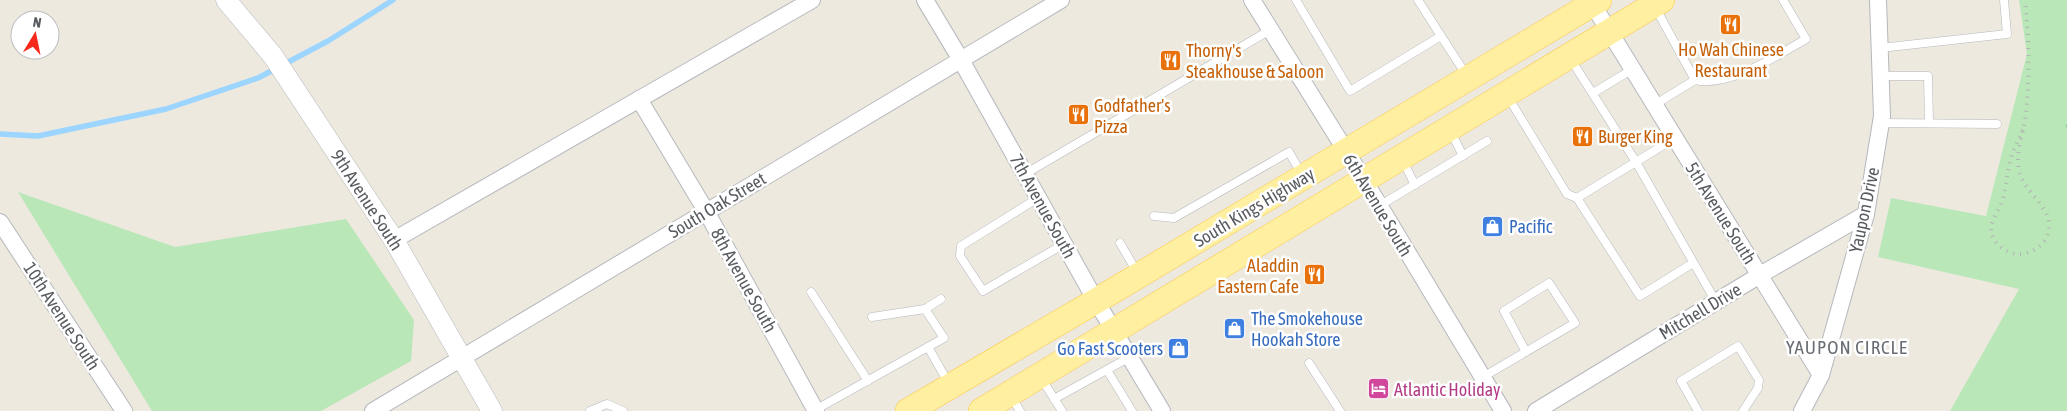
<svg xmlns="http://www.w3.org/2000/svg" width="2067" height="411" viewBox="0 0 2067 411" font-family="'Asap Condensed',sans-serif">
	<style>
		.green { fill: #b9e7b8 }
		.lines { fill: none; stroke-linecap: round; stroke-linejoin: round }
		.stream { stroke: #9cd5ff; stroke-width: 5.5 }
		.service-casing { stroke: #b5b8bd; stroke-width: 9 }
		.minor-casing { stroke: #b5b8bd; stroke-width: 18 }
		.tertiary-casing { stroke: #b5b8bd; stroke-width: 21 }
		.primary-casing { stroke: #fcc748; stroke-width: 26 }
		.path { stroke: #91c8a0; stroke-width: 3; stroke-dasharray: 5 2.5; stroke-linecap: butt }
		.service { stroke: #fff; stroke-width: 8 }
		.minor { stroke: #fff; stroke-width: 16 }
		.tertiary { stroke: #fff; stroke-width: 20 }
		.primary { stroke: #ffefa1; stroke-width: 25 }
		.rail { stroke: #b1b2b2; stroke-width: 4; stroke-dasharray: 1 6; stroke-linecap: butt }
		.labels { text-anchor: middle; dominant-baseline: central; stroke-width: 5; stroke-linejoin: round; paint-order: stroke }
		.food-label { font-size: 18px; fill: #c56008; stroke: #fff; text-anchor: start }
		.street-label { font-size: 18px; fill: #585c61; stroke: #fff }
		.shop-label { font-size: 18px; fill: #366cbe; stroke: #fff; text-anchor: start }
		.hotel-label { font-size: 18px; fill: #b23c85; stroke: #fff; text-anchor: start }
		.neighbourhood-label { font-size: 19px; letter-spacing: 1px; fill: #696e74; stroke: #fff }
	</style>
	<rect width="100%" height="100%" fill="#ede9df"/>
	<g class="green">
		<polygon points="2019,0 2067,0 2067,411 1950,411 2019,289 1878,257 1891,198 1986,216 2027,54"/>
		<polygon points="18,192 175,247 346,219 414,320 411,361 321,411 152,411"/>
	</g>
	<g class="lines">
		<polyline class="stream" points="0,134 38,136 166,109 258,78 328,41 393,0"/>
		<defs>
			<g id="service">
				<polyline points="1296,0 1350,91 1441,36 1467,76"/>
				<polyline points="1418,0 1441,36"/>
				<polyline points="1655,7 1695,80"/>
				<polyline points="1880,48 2007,34 2004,0"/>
				<polyline points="1570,58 1636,162 1716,302"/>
				<polyline points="1881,76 1928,76 1929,123"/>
				<polyline points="1593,93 1633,69"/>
				<polyline points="1508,97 1567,194 1577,198 1640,296 1693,263"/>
				<path d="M1654 105 1695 80C1729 88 1778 55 1806 39L1783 0"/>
				<polyline points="1881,123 1997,124"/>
				<polyline points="1451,132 1463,156"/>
				<polyline points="1403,161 1415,185"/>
				<polyline points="1025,174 1270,30"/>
				<polyline points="1038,198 961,246 960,256 983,291 1064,244"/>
				<polyline points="1577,198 1675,138"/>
				<polyline points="1379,206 1487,141"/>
				<polyline points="1154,216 1174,218 1289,152 1301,173"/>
				<polyline points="1120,243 1137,272"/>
				<polyline points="811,292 868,381"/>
				<polyline points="925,309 941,299"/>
				<polyline points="928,347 949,384"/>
				<polyline points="1309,363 1340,411"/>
				<polyline points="1107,370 1132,411"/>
				<polyline points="1483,377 1575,323 1549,283 1504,311 1526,352"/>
				<polyline points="1041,378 1062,411"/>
				<polyline points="1011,396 1020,411"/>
				<polyline points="1054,399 1130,357"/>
				<polyline points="815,410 944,338 925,309 872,317"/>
				<polyline points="590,411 607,404 623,411"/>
				<polyline points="1698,411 1681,381 1738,346 1759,380 1758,388 1743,411"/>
			</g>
			<g id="minor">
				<polyline points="925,0 961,60 1096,301 1162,411"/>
				<polyline points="1252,0 1364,180 1503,411"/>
				<polyline points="1590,0 1821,375"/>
				<polyline points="639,99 706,211 816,411"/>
				<polyline points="0,222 124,411"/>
				<polyline points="394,240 812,0"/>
				<polyline points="373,411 1061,0"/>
				<polyline points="1536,411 1760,275 1866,214"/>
				<polyline points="1802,411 1821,375 1866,214 1882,116 1878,0"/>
			</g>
			<polyline id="tertiary" points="226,0 273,56 394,240 492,411"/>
			<g id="primary">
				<polyline points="908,411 1096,301 1599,0"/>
				<polyline points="981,411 1662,0"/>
			</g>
		</defs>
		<use href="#service" class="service-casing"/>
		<use href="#minor" class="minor-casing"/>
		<use href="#tertiary" class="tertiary-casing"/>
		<use href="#primary" class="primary-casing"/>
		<polyline class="path" points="2066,126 2067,126"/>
		<use href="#service" class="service"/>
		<use href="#minor" class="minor"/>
		<use href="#tertiary" class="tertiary"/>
		<use href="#primary" class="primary"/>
		<path class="rail" d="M2023 130C2018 140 2013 150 2010 161 2007 172 2007 184 2004 195 2000 215 1978 229 2002 248 2010 253 2018 256 2027 253 2034 251 2041 246 2045 240 2062 211 2023 195 2019 170 2015 152 2024 131 2026 113 2030 73 2029 40 2025 0"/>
	</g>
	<defs>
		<symbol id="restaurant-square" viewBox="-11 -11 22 22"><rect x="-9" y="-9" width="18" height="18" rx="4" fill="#e8710a" stroke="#fff"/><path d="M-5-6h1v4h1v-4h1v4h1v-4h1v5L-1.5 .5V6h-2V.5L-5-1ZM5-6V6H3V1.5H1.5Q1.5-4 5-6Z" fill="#fff"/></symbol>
		<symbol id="shop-square" viewBox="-11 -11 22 22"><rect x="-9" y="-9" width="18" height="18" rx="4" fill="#3f7fe0" stroke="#fff"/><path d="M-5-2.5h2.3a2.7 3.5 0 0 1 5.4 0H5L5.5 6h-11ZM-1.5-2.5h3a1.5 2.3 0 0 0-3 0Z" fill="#fff"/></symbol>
		<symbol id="hotel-square" viewBox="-11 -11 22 22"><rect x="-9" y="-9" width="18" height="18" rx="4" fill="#d1479c" stroke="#fff"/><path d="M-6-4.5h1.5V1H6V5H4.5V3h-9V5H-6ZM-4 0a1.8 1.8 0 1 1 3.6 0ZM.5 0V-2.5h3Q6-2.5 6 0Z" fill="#fff"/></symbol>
	</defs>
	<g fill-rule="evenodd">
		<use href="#restaurant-square" x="1718" y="12" width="25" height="25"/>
		<use href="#restaurant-square" x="1158" y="48" width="25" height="25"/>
		<use href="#restaurant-square" x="1066" y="102" width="25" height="25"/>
		<use href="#restaurant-square" x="1570" y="124" width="25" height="25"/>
		<use href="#shop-square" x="1480" y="214" width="25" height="25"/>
		<use href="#restaurant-square" x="1302" y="262" width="25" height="25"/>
		<use href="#shop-square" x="1222" y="316" width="25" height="25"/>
		<use href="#shop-square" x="1166" y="336" width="25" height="25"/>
		<use href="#hotel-square" x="1366" y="376" width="25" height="25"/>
	</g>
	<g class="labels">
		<g class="food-label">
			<text x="1731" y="49" text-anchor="middle">Ho Wah Chinese<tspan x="1731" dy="21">Restaurant</tspan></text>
			<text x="1186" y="50">Thorny's<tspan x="1186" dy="21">Steakhouse &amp; Saloon</tspan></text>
			<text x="1094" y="105">Godfather's<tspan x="1094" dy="21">Pizza</tspan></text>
			<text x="1598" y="136">Burger King</text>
			<text x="1299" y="265" text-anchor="end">Aladdin<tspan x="1299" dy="21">Eastern Cafe</tspan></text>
		</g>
		<g class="street-label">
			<text transform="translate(367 200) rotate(57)">9th Avenue South</text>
			<text transform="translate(717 205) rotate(-31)">South Oak Street</text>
			<text transform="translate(1378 205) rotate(59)">6th Avenue South</text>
			<text transform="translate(1043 206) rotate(61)">7th Avenue South</text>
			<text transform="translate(1254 207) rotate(-31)">South Kings Highway</text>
			<text transform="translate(1864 210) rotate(-78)">Yaupon Drive</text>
			<text transform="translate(1721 213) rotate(58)">5th Avenue South</text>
			<text transform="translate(744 280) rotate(61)">8th Avenue South</text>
			<text transform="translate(1700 311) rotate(-31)">Mitchell Drive</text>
			<text transform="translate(62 316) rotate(57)">10th Avenue South</text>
		</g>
		<g class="shop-label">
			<text x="1509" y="226">Pacific</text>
			<text x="1251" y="318">The Smokehouse<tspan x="1251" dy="21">Hookah Store</tspan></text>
			<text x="1163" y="348" text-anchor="end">Go Fast Scooters</text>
		</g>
		<g class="hotel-label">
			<text x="1394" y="389">Atlantic Holiday</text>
		</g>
		<g class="neighbourhood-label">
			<text x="1847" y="347">YAUPON CIRCLE</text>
		</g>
	</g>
	<g transform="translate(35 35) rotate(10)"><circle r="24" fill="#ffffff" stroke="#bcbec0"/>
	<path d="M0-4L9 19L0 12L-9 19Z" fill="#f6291b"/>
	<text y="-8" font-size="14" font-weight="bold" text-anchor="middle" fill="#585c61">N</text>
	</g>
</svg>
